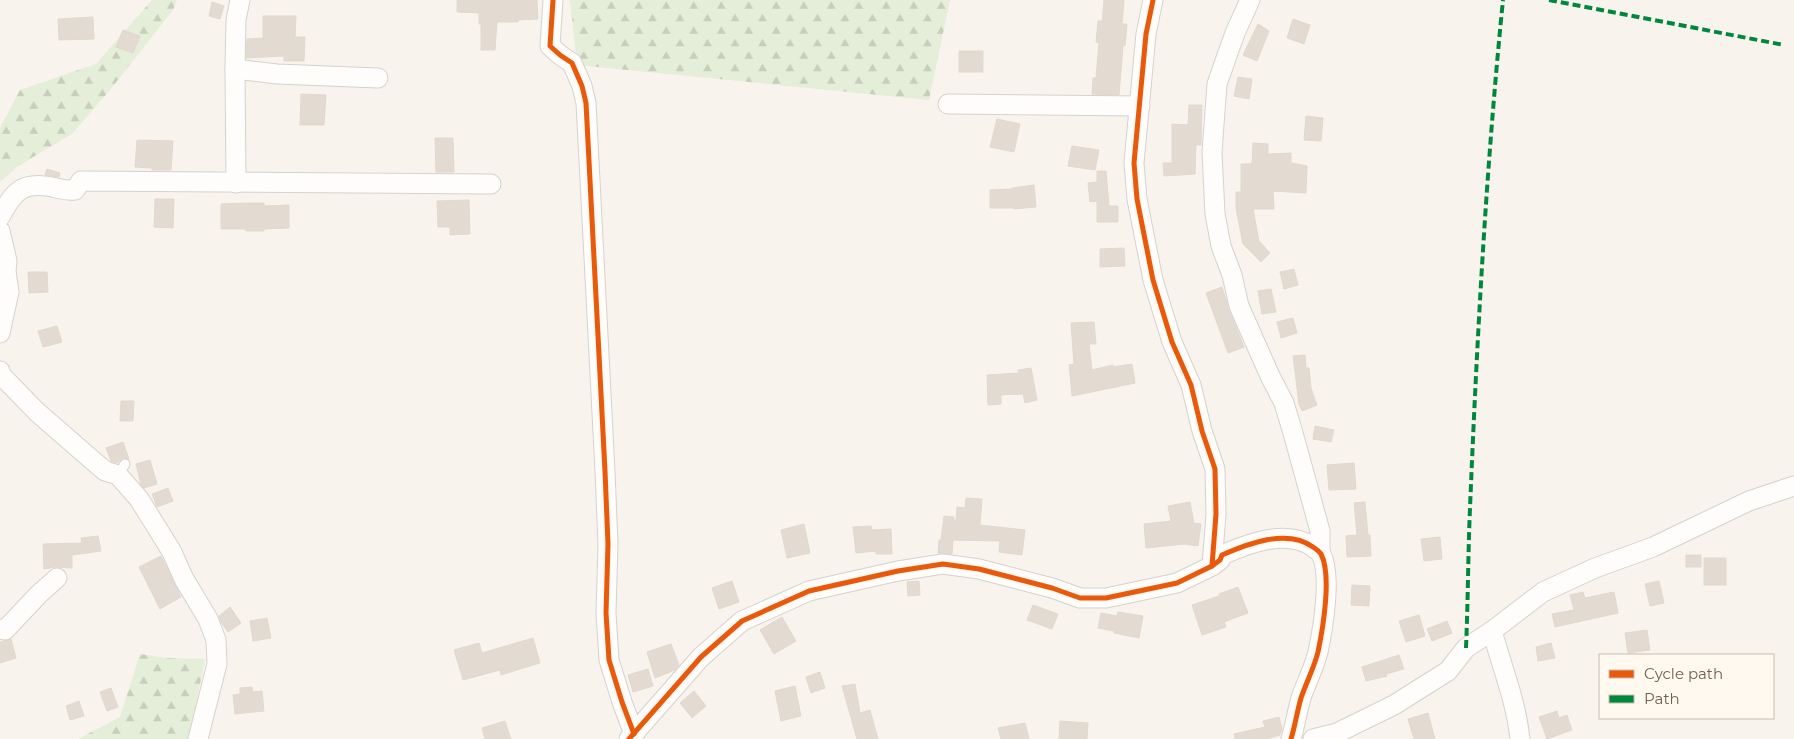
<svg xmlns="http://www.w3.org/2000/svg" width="1794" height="739" viewBox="0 0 1794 739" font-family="Montserrat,sans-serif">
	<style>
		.forest { fill: url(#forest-firs) }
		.building { fill: #e3dad2; stroke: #e1d8cf }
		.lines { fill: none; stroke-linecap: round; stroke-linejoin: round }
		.service-casing { stroke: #d7d1cb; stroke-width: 11 }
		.minor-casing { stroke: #d7d1cb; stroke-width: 21 }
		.service { stroke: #fefdfc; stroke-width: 9 }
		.minor { stroke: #fefdfc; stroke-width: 19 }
		.quiet { stroke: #00873e; stroke-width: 4; stroke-dasharray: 8 4; stroke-linecap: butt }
		.cycleway-casing { stroke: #fff9f0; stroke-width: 8 }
		.cycleway { stroke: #e8590c; stroke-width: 5 }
	</style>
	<defs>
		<pattern id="forest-firs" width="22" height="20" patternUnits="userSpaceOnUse" patternTransform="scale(1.25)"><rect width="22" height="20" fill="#e4eed8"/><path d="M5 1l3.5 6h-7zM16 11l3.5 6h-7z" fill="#c7cebb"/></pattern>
	</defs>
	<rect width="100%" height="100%" fill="#f8f4ed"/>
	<g class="forest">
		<polygon points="152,0 177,0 173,10 110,90 72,134 18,166 0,182 0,128 20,90 96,64"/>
		<polygon points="570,0 950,0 929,100 577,65"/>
		<polygon points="140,654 166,658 205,659 189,739 78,739 120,717"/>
	</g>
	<g class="building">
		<polygon points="457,0 537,0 538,19 518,20 518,22 497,22 495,50 481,50 481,24 479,24 479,13 457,12"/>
		<polygon points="1104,0 1124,0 1122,24 1127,24 1125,46 1123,45 1119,95 1092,94 1093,78 1096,78 1099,43 1096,42 1098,21 1102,21"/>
		<polygon points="212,2 224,6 220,19 209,16"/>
		<polygon points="263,16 296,16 295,37 305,37 304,61 284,61 284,56 246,58 247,39 263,38"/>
		<polygon points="93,17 94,39 59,40 58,19"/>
		<polygon points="1293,19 1310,25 1304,44 1287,38"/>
		<polygon points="1258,24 1269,31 1257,61 1243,55"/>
		<polygon points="123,30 140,36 133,53 116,47"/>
		<rect x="959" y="51" width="24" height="21"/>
		<polygon points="1238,77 1252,79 1249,99 1234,96"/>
		<polygon points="301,94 326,95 324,125 300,125"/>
		<polygon points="1189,105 1202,105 1201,145 1196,145 1195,174 1164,176 1163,163 1172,163 1172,124 1188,125"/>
		<polygon points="1306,116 1323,118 1321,141 1304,140"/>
		<polygon points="997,119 1020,124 1014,152 990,147"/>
		<polygon points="435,138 453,138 454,172 436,172"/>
		<polygon points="137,140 173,141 171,170 152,170 152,168 135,167"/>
		<polygon points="1253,143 1268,144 1268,154 1291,153 1291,163 1307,166 1306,193 1273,191 1274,209 1253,209 1259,241 1270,253 1261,262 1243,244 1236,208 1236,192 1241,192 1241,164 1252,164"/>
		<polygon points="1072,146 1099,150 1095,170 1068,166"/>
		<polygon points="47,169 60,173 59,177 45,175"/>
		<polygon points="1097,171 1106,171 1109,206 1118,206 1118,222 1097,222 1097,201 1090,202 1088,183 1097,182"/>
		<polygon points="1034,185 1036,207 1014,209 1014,208 990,208 990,190 1012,189 1012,188"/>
		<polygon points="155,199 174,199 173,228 154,227"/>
		<polygon points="469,200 470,234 450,235 450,227 438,227 437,201"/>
		<polygon points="246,203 264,203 264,206 289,205 289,228 264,229 264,231 246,231 246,229 221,229 221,204"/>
		<polygon points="1124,248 1125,266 1100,267 1100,249"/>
		<polygon points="1294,269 1298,285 1284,289 1280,272"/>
		<polygon points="28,272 47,272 48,292 29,293"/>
		<polygon points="1222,287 1229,310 1244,347 1228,353 1206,293"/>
		<polygon points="1271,289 1276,312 1262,314 1258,291"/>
		<polygon points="1293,318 1297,333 1281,338 1277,322"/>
		<polygon points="1094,322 1096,344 1089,344 1092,370 1113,365 1113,367 1132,364 1135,383 1072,396 1069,365 1074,364 1071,323"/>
		<polygon points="57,326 62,342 43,347 38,331"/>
		<polygon points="1305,355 1306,368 1309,368 1311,388 1317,405 1302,411 1299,404 1293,356"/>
		<polygon points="1031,368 1037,400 1025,403 1023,394 1001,395 1001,404 988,405 987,375 1019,373 1018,370"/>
		<polygon points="121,401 134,401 133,421 120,421"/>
		<polygon points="1315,426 1334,430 1331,442 1313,439"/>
		<polygon points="123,442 129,459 123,458 117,463 111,461 106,448"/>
		<polygon points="150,460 157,484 144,488 141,485 136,464"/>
		<polygon points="1354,463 1356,489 1329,490 1327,465"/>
		<polygon points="168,488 173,501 157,507 152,494"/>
		<polygon points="966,498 982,499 980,525 1025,530 1022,555 999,552 1000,541 953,540 952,554 938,553 939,540 941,540 944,516 954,517 954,521 956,521 957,507 965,508"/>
		<polygon points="1190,502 1194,523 1201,524 1198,546 1184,544 1146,548 1144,524 1171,521 1168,506"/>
		<polygon points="1365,502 1368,535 1370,535 1371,556 1347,557 1346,536 1357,535 1354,503"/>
		<polygon points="804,524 810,553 787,558 781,530"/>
		<polygon points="871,526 872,530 891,529 892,554 876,554 876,551 856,553 853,527"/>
		<polygon points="98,536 101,551 72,555 72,568 55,567 44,569 43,544 82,543 81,538"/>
		<polygon points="1440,537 1442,559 1424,561 1421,539"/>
		<rect x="1686" y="555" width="15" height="12"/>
		<polygon points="161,556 181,597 160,609 139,567"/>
		<rect x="1704" y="558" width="22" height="27"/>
		<polygon points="732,581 739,602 719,609 712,588"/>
		<polygon points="919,581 920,595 908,596 907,582"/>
		<polygon points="1659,581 1664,603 1650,606 1645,584"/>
		<polygon points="1352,585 1370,586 1369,606 1351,605"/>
		<polygon points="1238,587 1248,613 1224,622 1226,627 1202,635 1192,605 1219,596 1219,594"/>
		<polygon points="1583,592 1585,598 1614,592 1618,613 1555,627 1552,614 1574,610 1570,595"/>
		<polygon points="1033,605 1058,614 1052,629 1027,620"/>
		<polygon points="230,607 241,623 228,632 221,622 219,616"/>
		<polygon points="1118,612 1143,616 1139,638 1114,633 1114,631 1098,628 1101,613 1117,616"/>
		<polygon points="1419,615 1425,636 1406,642 1399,621"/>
		<polygon points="782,617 796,641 774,654 760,630"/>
		<polygon points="267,618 271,638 253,641 250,621"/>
		<polygon points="1447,621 1452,633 1432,641 1427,629"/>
		<polygon points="1647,630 1650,650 1628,653 1625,633"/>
		<polygon points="533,638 540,663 501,675 500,670 463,680 454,650 479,643 482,653"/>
		<polygon points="11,639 16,658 0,663 0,642"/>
		<polygon points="1551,643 1555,658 1538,661 1536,647"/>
		<polygon points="671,644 679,665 675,670 655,678 647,652"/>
		<polygon points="1399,655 1404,669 1386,674 1387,676 1366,681 1362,667"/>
		<polygon points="648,669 653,686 633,692 628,675"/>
		<polygon points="820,672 825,688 811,693 806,677"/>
		<polygon points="855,684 860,713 870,710 878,739 857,739 842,686"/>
		<polygon points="795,686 801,716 781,721 775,691"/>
		<polygon points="252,687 253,692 262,691 264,711 235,714 233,695 240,694 240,688"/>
		<polygon points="111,688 118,707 107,711 100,692"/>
		<polygon points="694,691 706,706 692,718 680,703"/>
		<polygon points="79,701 84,716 70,720 66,706"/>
		<polygon points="1557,711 1559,718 1567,715 1572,730 1547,739 1539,717"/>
		<polygon points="1428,713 1435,739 1414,739 1408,719"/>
		<polygon points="1279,717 1282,729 1280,735 1267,739 1235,739 1234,734 1265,727 1263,721"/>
		<polygon points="505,721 511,739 485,739 482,728"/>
		<polygon points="1060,721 1088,723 1087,739 1059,739"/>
		<polygon points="1025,723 1029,739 1001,739 998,728"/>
	</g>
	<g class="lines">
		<defs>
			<polyline id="service" points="118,475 125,464"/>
			<g id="minor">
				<polyline points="553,0 550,46 560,55 572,63 582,86 586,103 605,471 608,544 606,613 609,660 622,702 634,734"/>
				<polyline points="1153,0 1146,34 1134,163 1137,199 1153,280 1172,342 1191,385 1202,431 1215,469 1216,514 1212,566"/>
				<polyline points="1250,0 1235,33 1217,84 1212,152 1215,214 1221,246 1232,275 1239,306 1270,376 1284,403 1293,433 1320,531 1320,552"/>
				<polyline points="235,69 277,74 378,78"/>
				<polyline points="948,104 1140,106"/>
				<polyline points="236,183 235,69 236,20 240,0"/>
				<path d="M0 217C13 192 22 181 52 187 61 189 66 191 75 190L81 181 491 184"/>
				<polyline points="0,231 7,261 6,271 9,292 0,333"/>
				<polyline points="0,371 1,375 37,412 91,459 105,471 118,475 139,499 172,552 184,579 208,619 216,640 217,664 198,739"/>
				<polyline points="0,629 5,630 39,594 57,578"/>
				<path d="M1492 631C1502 667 1516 701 1520 739"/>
				<path d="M629 739 701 657 742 621 809 591 898 571 943 564 979 569 1052 588 1080 598H1106L1177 583 1212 566 1220 560 1222 555C1247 544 1287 528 1313 547 1316 549 1319 551 1321 554 1332 575 1323 628 1318 652 1314 668 1306 683 1301 698 1297 712 1295 726 1291 739"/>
				<polyline points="1313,739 1337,733 1394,705 1448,671 1466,648 1492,631 1543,592 1595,568 1653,547 1749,501 1794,486"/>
			</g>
		</defs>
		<use href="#service" class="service-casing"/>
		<use href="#minor" class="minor-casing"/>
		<use href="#service" class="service"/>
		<use href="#minor" class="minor"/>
		<g class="quiet">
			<polyline points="1549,0 1784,45"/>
			<path d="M1466 648C1468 601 1468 555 1470 508 1477 339 1486 169 1503 0"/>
		</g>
		<defs>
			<g id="cycleway">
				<polyline points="553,0 550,46 560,55 572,63 582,86 586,103 605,471 608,544 606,613 609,660 622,702 634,734"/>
				<polyline points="1153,0 1146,34 1134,163 1137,199 1153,280 1172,342 1191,385 1202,431 1215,469 1216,514 1212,566"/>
				<path d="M629 739 701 657 742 621 809 591 898 571 943 564 979 569 1052 588 1080 598H1106L1177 583 1212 566 1220 560 1222 555C1247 544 1287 528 1313 547 1316 549 1319 551 1321 554 1332 575 1323 628 1318 652 1314 668 1306 683 1301 698 1297 712 1295 726 1291 739"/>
			</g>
		</defs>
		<use href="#cycleway" class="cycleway-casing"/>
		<use href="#cycleway" class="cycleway"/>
	</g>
	<rect x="1599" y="654" width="175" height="65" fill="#fff9f0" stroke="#c8bbaf"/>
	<rect x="1609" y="670" width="25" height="8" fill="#e8590c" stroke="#c8bbaf"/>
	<text x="1644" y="679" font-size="15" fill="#765d4d">Cycle path</text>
	<rect x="1609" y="695" width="25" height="8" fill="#00873e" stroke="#c8bbaf"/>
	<text x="1644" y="704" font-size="15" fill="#765d4d">Path</text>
</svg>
